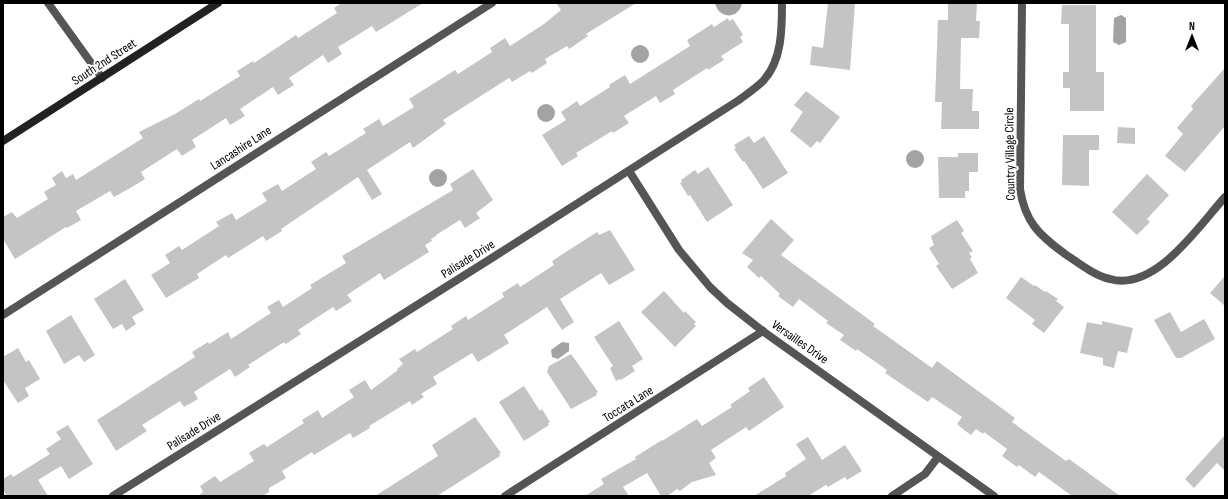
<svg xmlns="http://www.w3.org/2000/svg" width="1228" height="499" font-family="'Sofia Sans Condensed',sans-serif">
<rect width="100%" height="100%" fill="#fff"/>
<g fill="#a3a3a3">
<path d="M715,3H742C739,20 718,19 715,3Z"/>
<path d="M1121,15L1126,18V42L1119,45L1113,42L1114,18Z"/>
<circle cx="640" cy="54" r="9"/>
<circle cx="546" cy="113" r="9"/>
<circle cx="915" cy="159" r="9"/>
<circle cx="438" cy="178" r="9"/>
<path d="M562,342L569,343V351L558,359L552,357L551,350Z"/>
</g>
<g fill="#c4c4c4">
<path d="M342,3H423L376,32L372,26L338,47L342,54L328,63L323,55L289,78L294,85L278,95L273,87L240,109L245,116L230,125L226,118L192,140L196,147L182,156L177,149L141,172L145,179L132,187L114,197L110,191L76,211L81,220L67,228L66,227L15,259L3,239V217L12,212L17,218L48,199L44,192L56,185L52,178L62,171L66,178L73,174L76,180L143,138L139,132L175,114L199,99L200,101L240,76L237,71L253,61L254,63L296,35L298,38L337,13L334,8Z"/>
<path d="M556,3H636L586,34L588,36L569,49L567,46L545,59L547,63L532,73L530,71L512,82L509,78L443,120L446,124L413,148L410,142L367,170L382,194L372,200L358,177L281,229L282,231L266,241L263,236L228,258L226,255L197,274L199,278L166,298L151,275L170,263L165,255L179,246L182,250L219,226L216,222L232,213L236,220L267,201L262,193L278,184L282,191L316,169L311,162L326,152L329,156L366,133L363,129L379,119L383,126L414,107L409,99L455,70L458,74L492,52L490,48L505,38L510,46L544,24L561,10Z"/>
<path d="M828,3H855L850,70L810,65L812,46L823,48Z"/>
<path d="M948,3H977L976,21H980L979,38H961L960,89H973L972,111H979V129H941L942,102H935L938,20H948Z"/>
<path d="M1062,5H1096V72H1104V111H1070V88H1063V72H1069V24H1061Z"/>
<path d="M728,18L729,21L733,19L743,35L740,37L743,42L721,56L724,60L708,70L707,68L673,90L675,94L660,103L656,96L624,116L629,123L613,133L612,131L576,153L578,156L562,166L542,135L566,120L561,112L577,101L580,106L610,87L609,85L625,75L630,84L690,46L687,40L712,24L714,27Z"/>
<path d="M1225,68V126L1185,172L1165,156L1183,134L1177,128L1193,109L1191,106Z"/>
<path d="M806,91L840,117L820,143L817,141L811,148L790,131L803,112L794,105Z"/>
<path d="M1118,127L1135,128V144L1117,143Z"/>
<path d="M1063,135H1099V150H1089V186L1062,185Z"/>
<path d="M749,136L754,143L764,136L788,173L763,189L744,161L743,162L734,149L736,148L734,145Z"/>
<path d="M958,153H978V172H969V191H965V198H939L938,157H958Z"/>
<path d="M708,167L733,205L707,222L690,195L688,196L680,183L682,182L681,180L695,170L698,174Z"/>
<path d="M473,169L493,200L476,213L480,218L465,228L460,220L436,235V236L431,239L432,241L425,245L429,252L384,280L380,273L347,295L352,301L336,311L333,307L298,330L301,334L286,344L284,342L248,365L250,367L235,377L230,369L194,392L198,399L184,407L180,401L142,425L147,431L116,451L97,420L195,357L192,352L208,342L209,344L228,332L231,339L271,313L267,307L279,300L283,307L312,288L310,285L346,263L342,256L453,190L450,184Z"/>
<path d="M1147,174L1169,195L1147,219L1150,222L1137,235L1112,212Z"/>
<path d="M771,219L794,240L781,255L875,324L873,326L932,368L937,361L1015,418L1012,422L1066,461L1069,459L1120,496H1072L1039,472L1035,477L1019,465L1017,467L1002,456L1007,449L984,432L983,434L976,429L971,435L964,430L957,424L962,417L932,397L928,402L885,373L887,370L857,349L856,351L840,340L844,335L826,323L828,321L799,299L793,307L778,296L780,294L761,276L759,278L747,267L753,260L742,253Z"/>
<path d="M957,220L964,231L961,233L973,251L969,253L972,257L970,259L978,273L952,289L936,266L939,264L929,248L934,245L931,236Z"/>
<path d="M610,230L635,270L609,285L601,273L560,299L574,322L562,330L547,307L504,335L509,343L478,362L472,353L433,377L437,384L421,394L424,397L412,405L410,401L369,426L370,428L353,438L350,433L314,455L312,452L282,471L286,478L269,488V492L262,496H198L203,492L200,486L215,476L220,482L254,461L249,453L257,448L264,444L267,447L304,423L302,420L318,410L322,418L354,397L349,390L365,380L371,390L398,370L397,369L403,364L399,359L415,349L417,352L453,329L451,326L466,316L468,320L504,297L502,293L518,283L520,287L554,265L552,261L597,232L599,235Z"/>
<path d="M1225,276V306L1210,293Z"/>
<path d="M1021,277L1034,286L1035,285L1045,292L1046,291L1058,299L1056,301L1064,307L1044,333L1032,324L1035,320L1006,298Z"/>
<path d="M125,279L144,310L132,317L136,324L126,331L122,324L113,329L94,299Z"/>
<path d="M664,291L684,313L685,311L696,322L694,324L696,326L675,347L641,312Z"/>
<path d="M1170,312L1181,332L1204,319L1215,339L1181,358H1176L1154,320Z"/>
<path d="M71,315L95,355L84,362L79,355L64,364L46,331Z"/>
<path d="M619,321L643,359L632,366L635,371L621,380L620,379L616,381L610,368L613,366L594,337Z"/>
<path d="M1102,321L1133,328L1127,353L1118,351L1114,368L1103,365V358L1080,353L1087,322L1102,325Z"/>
<path d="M18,348L26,362L29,360L40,379L25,388L29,396L18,403L3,380V357Z"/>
<path d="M571,354L598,392L596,393L597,395L571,409L547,372L549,366Z"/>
<path d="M764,377L784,407L749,431L746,427L711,450L716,458L709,463L716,475L692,482L680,491L677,489L667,496H661L647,473L623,487L629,496H585L604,484L601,479L636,459L635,457L662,440V441L697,419L702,426L732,407L730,405L750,391L748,388Z"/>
<path d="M524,386L540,411L542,409L550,422L548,423L549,425L524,441L499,402Z"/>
<path d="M475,417L501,453L499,454L500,456L437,496H375L438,456L432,445Z"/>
<path d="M68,425L93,464L69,479L61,466L38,480L48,496H7L3,490V479L11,474L13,477L50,454L46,449L61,439L56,432Z"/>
<path d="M1225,435V471L1217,463L1194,488L1185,479Z"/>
<path d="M808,437L822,460L845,445L862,471L847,480L845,477L828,487L826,485L808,496H754L786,476L785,473L806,459L796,444Z"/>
</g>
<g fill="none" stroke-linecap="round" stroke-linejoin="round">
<g stroke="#555" stroke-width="8">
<path d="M48,3L102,78"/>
<path d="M1022,3L1020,189C1025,222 1039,235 1065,254C1079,263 1093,275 1110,279C1155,292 1198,227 1225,197"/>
<path d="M629,171L679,250L710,287L727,303L764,332L994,496"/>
<path d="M3,315L492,3"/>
<path d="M113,496L495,256L739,100C747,94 756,88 763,81C782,61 782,29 782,3"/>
<path d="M505,496L763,331"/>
<path d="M892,496L925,474L938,457"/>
</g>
<path stroke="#222" stroke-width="8" d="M3,141L218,3"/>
</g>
<g text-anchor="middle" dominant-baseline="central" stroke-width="4" stroke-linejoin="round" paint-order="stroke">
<g font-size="13" fill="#000" stroke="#fff">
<text transform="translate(104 62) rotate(-33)">South 2nd Street</text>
<text transform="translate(241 148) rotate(-33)">Lancashire Lane</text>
<text transform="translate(1010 154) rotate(-91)">Country Village Circle</text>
<text transform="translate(468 259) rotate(-32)">Palisade Drive</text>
<text transform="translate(800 342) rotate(35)">Versailles Drive</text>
<text transform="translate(628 404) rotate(-32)">Toccata Lane</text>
<text transform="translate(194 431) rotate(-32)">Palisade Drive</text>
</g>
</g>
<rect width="1228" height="499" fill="none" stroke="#000000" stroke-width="8"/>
<g transform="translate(1192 36)" stroke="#ffffff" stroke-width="3" paint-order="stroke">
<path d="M0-3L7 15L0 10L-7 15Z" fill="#000000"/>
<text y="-6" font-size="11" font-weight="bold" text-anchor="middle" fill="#000000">N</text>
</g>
</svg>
